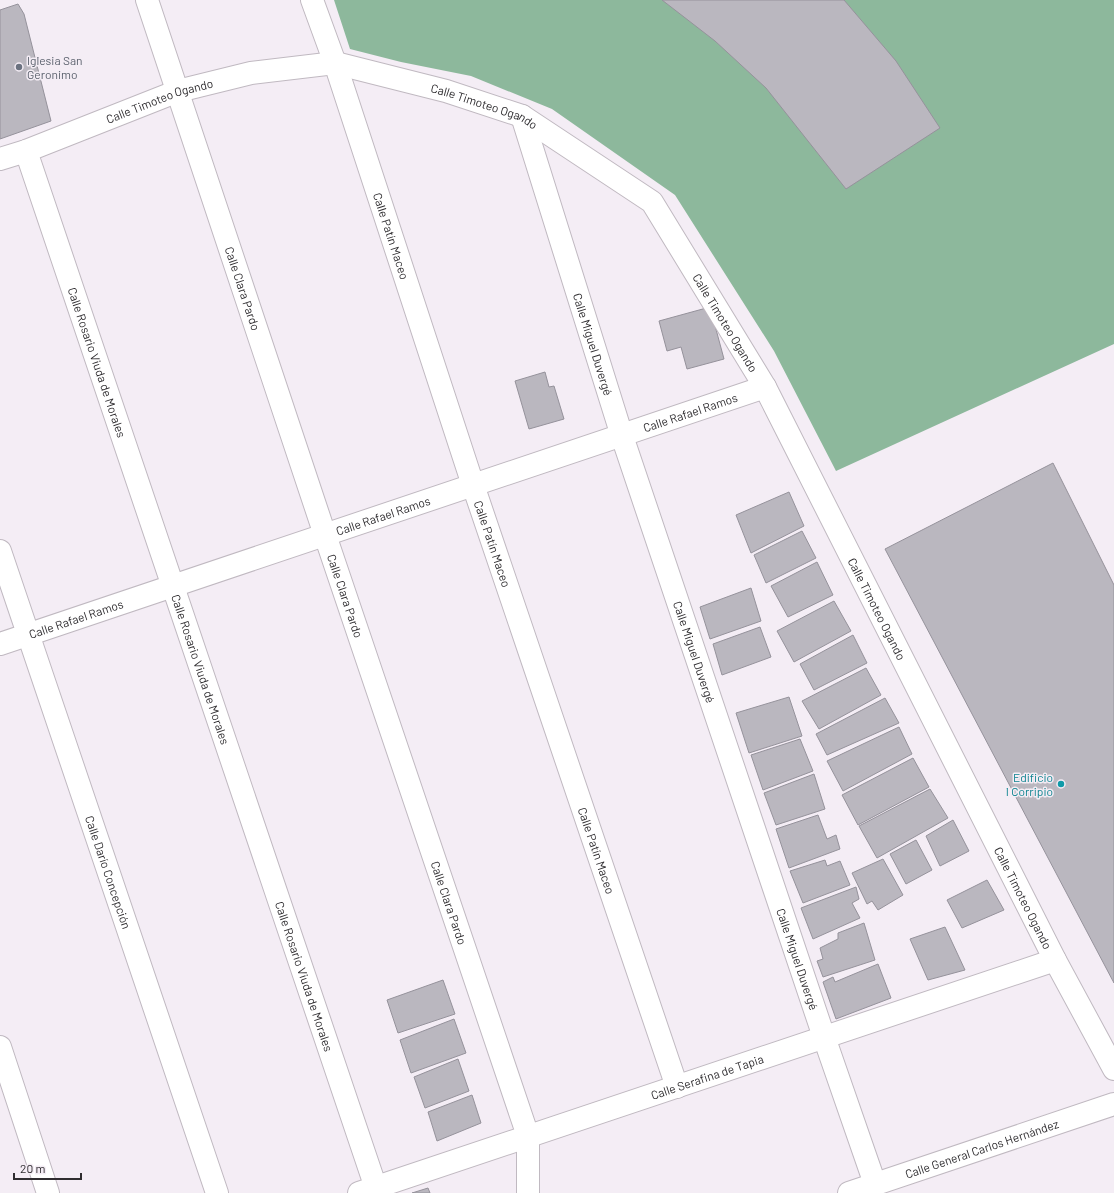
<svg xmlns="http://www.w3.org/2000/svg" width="1114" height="1193" font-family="Barlow,sans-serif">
<rect width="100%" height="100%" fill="#f4edf5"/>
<path fill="#8db89c" d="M334,0H1114V344L836,471L774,351L675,195L552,109L471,76L401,62L350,49Z"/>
<g fill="#bab7bf" stroke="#95929b">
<path d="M662,0H844L896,61L940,128L846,189L766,88L715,41Z"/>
<path d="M18,4L24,14L51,121L0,139V10Z"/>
<path d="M710,307L724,359L687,369L681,347L667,351L659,321Z"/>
<path d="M545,372L549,387L554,386L564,419L529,429L515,381Z"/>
<path d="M1053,463L1114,585V983L885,549Z"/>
<path d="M789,492L804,526L751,553L736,515Z"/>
<path d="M802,531L816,558L766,583L754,555Z"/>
<path d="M817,562L833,595L788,617L771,586Z"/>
<path d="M751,588L761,621L710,639L700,607Z"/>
<path d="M834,601L851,631L794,662L777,631Z"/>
<path d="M760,627L771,657L722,675L713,644Z"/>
<path d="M853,635L867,663L814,690L800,664Z"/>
<path d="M866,668L881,695L819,729L802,701Z"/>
<path d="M789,697L802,736L749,753L736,713Z"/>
<path d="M885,698L899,723L827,755L816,734Z"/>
<path d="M899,727L912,754L843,791L827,761Z"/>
<path d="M800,739L813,771L763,790L751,755Z"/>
<path d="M913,758L929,787L858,825L842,795Z"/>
<path d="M814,774L825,809L776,825L764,793Z"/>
<path d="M930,789L948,818L877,858L859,826Z"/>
<path d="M818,815L827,839L836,835L840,849L789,868L776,829Z"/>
<path d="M953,820L969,851L940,866L926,836Z"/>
<path d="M916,840L932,870L906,884L890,854Z"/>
<path d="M883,859L903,895L878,910L872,901L867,904L852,873Z"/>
<path d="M825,860L827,866L840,861L850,885L803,903L790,871Z"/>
<path d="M987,880L1004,910L962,928L947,900Z"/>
<path d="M856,887L859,899L852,903L860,918L813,939L801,908Z"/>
<path d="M864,923L875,960L823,977L817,961L823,959L820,948L838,939V933Z"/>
<path d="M945,927L965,970L928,980L910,939Z"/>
<path d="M878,964L891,998L836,1019L823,982L833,977L835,982Z"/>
<path d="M443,980L455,1014L398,1033L387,1000Z"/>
<path d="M454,1019L466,1053L411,1073L400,1040Z"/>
<path d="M458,1059L469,1091L425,1108L414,1077Z"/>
<path d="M472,1095L481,1123L437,1141L428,1112Z"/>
<path d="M428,1188L430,1193H412Z"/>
</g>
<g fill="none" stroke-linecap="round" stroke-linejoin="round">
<defs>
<g id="minor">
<path id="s1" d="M147,0L325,535L528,1136V1193"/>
<path id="s2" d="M312,0L335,63L473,485L677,1087"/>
<path id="s3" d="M522,116L622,436L824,1037L875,1184"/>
<path id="s4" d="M26,151L376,1188"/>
<path id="s5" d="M0,159L26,151L178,91L251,73L335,63L446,91L522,116L652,202L765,387L1055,960L1114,1069"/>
<path id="s6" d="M0,551L217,1193"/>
<path id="s7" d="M0,644L765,387"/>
<path d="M0,1047L48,1193"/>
<path id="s8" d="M359,1193L1055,960"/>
<path id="s9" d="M849,1193L1114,1104"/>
</g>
</defs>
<use href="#minor" stroke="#c0b9c1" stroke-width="24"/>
<use href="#minor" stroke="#fff" stroke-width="22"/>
</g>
<circle fill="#6b7280" stroke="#f4edf5" stroke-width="1.5" cx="19" cy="67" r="4"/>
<circle fill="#0f9aa8" stroke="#f4edf5" stroke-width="1.5" cx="1061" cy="784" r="4"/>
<g text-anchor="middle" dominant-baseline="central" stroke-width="3" stroke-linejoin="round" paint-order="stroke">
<g font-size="12" fill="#5b616d" stroke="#f4edf5" text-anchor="start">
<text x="27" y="60">Iglesia San<tspan x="27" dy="14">Geronimo</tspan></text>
</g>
<g font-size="12" fill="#2f2d30" stroke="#f4edf5">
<text stroke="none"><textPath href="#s5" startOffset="170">Calle Timoteo Ogando</textPath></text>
<text stroke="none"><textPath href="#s5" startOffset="506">Calle Timoteo Ogando</textPath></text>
<text stroke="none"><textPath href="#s2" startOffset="249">Calle Patín Maceo</textPath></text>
<text stroke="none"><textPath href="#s1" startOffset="304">Calle Clara Pardo</textPath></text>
<text stroke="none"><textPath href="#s5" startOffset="842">Calle Timoteo Ogando</textPath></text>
<text stroke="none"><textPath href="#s3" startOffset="239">Calle Miguel Duvergé</textPath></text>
<text stroke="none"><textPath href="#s4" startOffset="223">Calle Rosario Viuda de Morales</textPath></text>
<text stroke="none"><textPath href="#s7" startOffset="728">Calle Rafael Ramos</textPath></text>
<text stroke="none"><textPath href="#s7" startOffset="404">Calle Rafael Ramos</textPath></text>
<text stroke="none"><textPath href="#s2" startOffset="573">Calle Patín Maceo</textPath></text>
<text stroke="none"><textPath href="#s1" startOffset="628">Calle Clara Pardo</textPath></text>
<text stroke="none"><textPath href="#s5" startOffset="1166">Calle Timoteo Ogando</textPath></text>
<text stroke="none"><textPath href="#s7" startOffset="80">Calle Rafael Ramos</textPath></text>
<text stroke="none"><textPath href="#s3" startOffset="563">Calle Miguel Duvergé</textPath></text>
<text stroke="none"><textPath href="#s4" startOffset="547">Calle Rosario Viuda de Morales</textPath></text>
<text stroke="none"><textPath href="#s2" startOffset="897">Calle Patín Maceo</textPath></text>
<text stroke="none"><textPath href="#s6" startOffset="339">Calle Darío Concepción</textPath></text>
<text stroke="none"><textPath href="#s5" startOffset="1490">Calle Timoteo Ogando</textPath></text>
<text stroke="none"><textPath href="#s1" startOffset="952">Calle Clara Pardo</textPath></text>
<text stroke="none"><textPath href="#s3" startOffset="887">Calle Miguel Duvergé</textPath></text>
<text stroke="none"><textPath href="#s4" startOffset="871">Calle Rosario Viuda de Morales</textPath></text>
<text stroke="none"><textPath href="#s8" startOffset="367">Calle Serafina de Tapia</textPath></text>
<text stroke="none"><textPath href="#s9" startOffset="140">Calle General Carlos Hernández</textPath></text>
</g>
<g font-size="12" fill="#0d838f" stroke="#f4edf5" text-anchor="end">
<text x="1053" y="777">Edificio<tspan x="1053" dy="14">I Corripio</tspan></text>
</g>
</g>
<path d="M14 1173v6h67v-6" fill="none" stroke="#2f2d30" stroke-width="2"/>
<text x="20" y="1173" font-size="12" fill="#2f2d30" stroke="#f4edf5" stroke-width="3" paint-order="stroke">20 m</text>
</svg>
